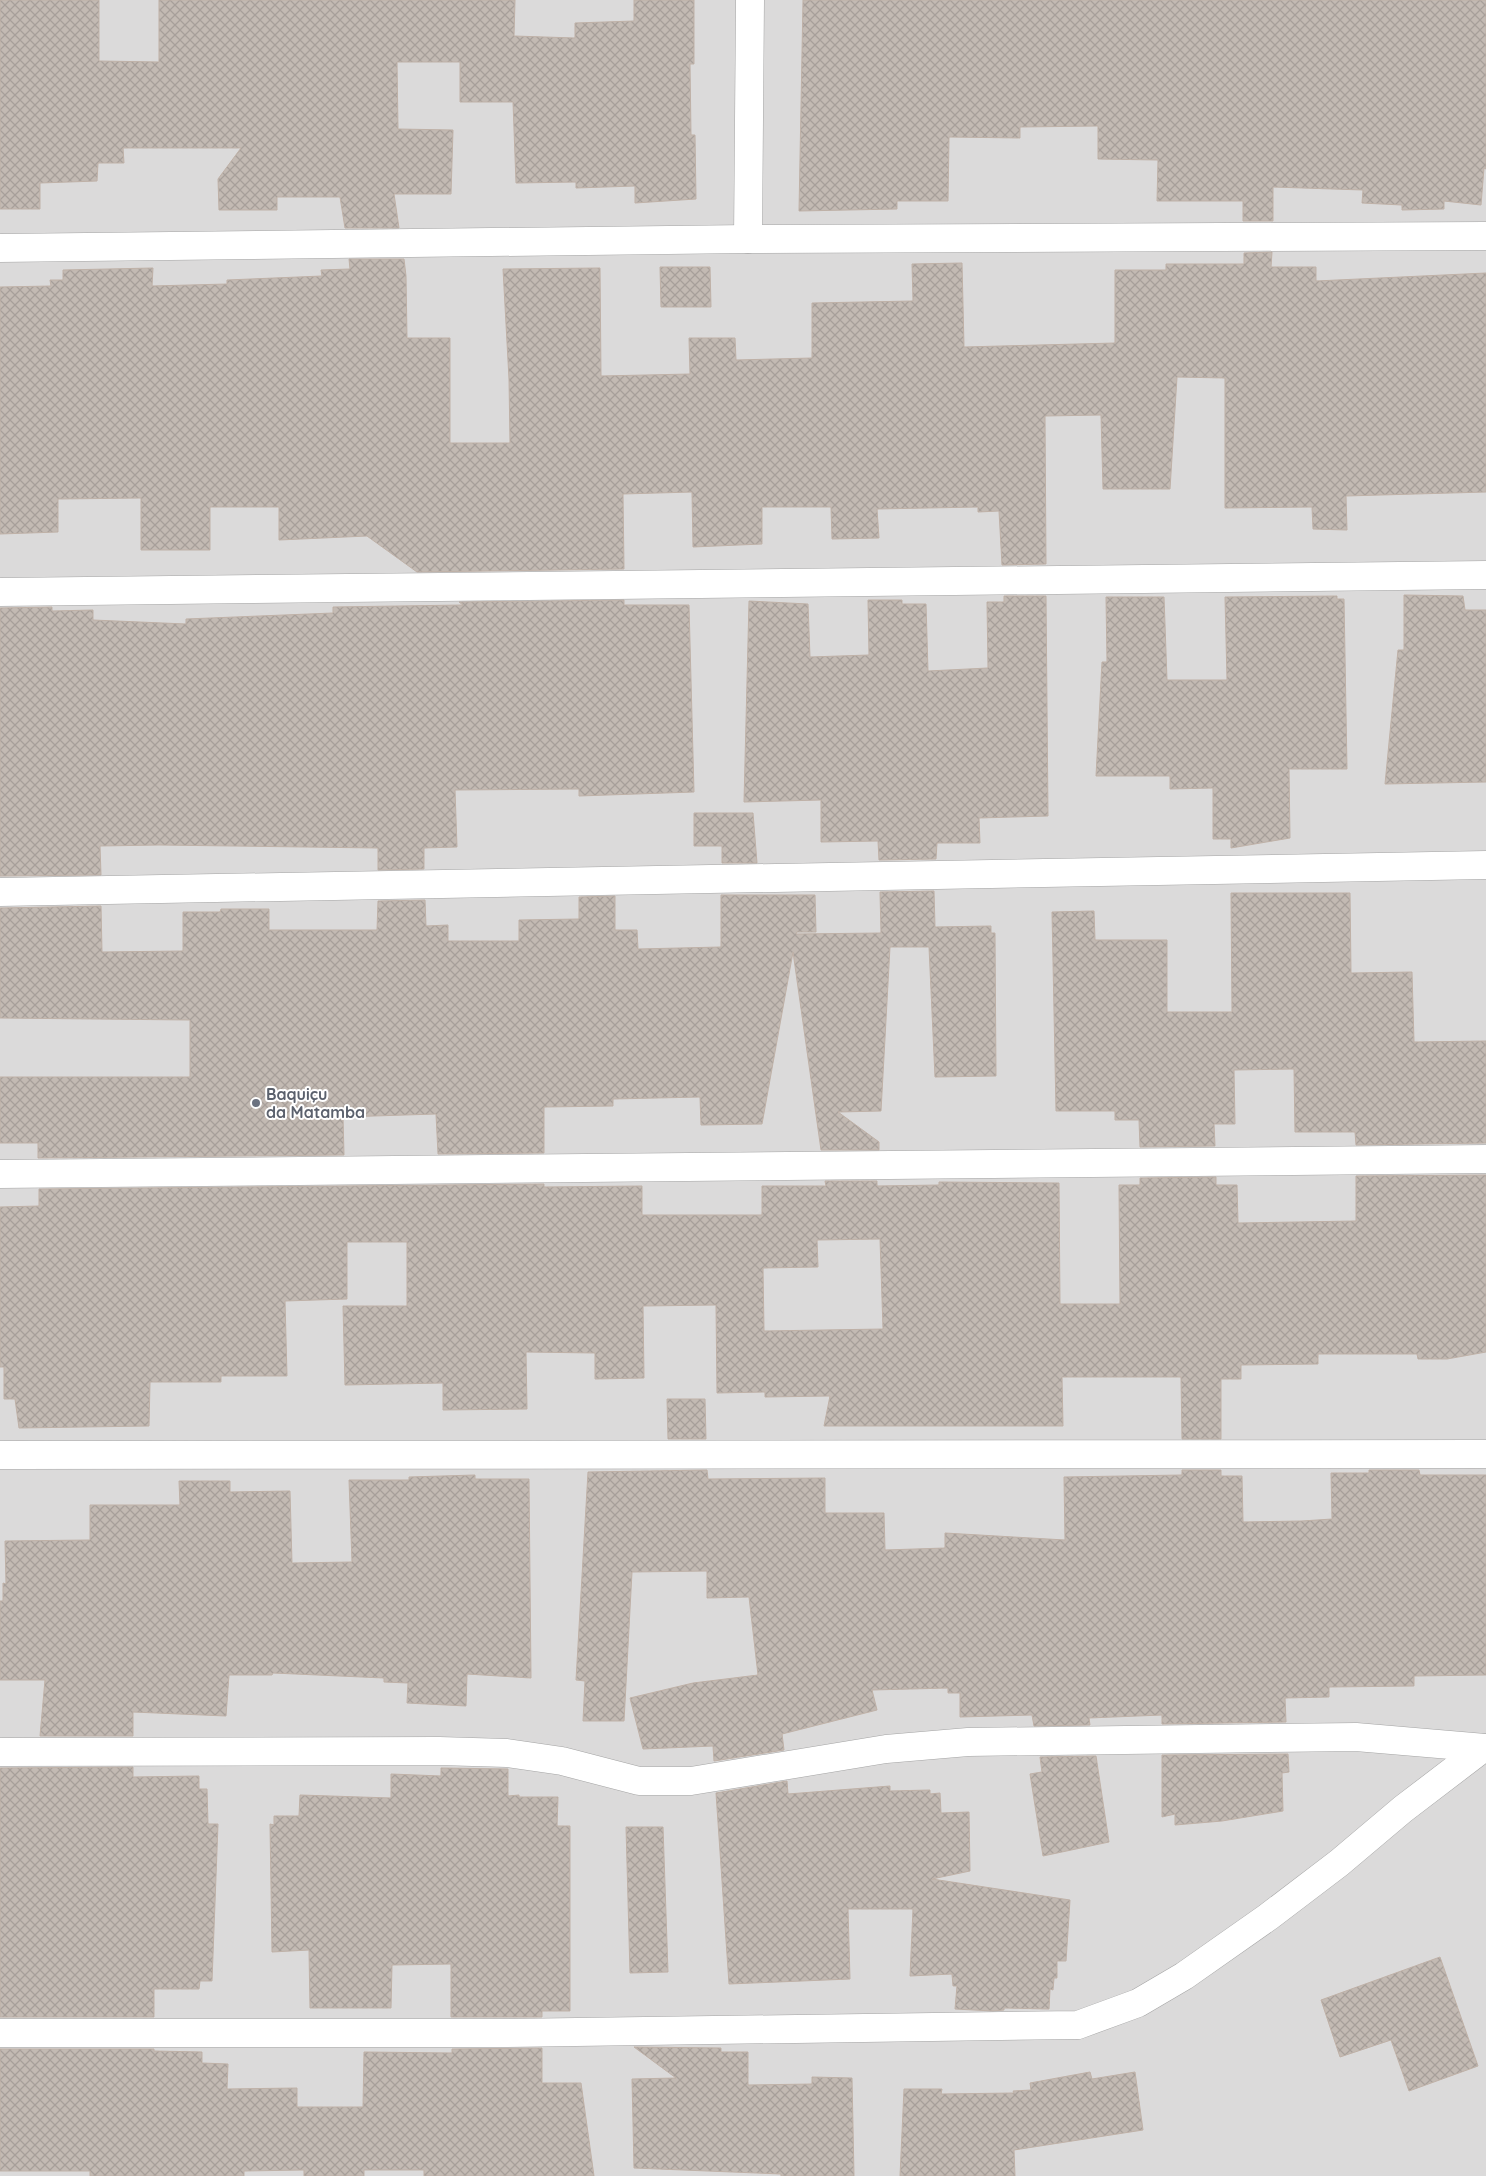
<svg xmlns="http://www.w3.org/2000/svg" width="1486" height="2176" font-family="Quicksand,sans-serif">
<defs>
<pattern id="building-cross-hatch" width="8" height="8" patternUnits="userSpaceOnUse" patternTransform="scale(1.25)"><rect width="8" height="8" fill="#c3bab3"/><path d="M0 0l8 8M0 8l8-8" fill="none" stroke="#a79f9a"/></pattern>
</defs>
<rect width="100%" height="100%" fill="#eeebe4"/>
<rect fill="#dbdada" x="0" y="0" width="1486" height="2176"/>
<g fill="url(#building-cross-hatch)" stroke="#bfb1a7" fill-rule="evenodd">
<path d="M0,0H99V61L159,62V0H515L514,36L575,38V23L634,21V0H694V64H690L691,135H695L696,199L635,203V186L576,188V182L516,183L513,102H460V62H397L398,129L453,130L451,194H394L399,228H345L340,197H277V210H219L218,179L241,148H123L124,163H98L97,181L40,183V209H0Z"/>
<path d="M803,0H1486V169L1484,168L1481,205L1444,201V209L1402,210V205L1362,203L1363,190L1273,187V221H1243V201H1157L1158,160L1098,159V126L1020,127V138L949,137L948,201H897V209L799,211Z"/>
<path d="M1272,252L1271,267H1316V281L1486,273V492L1346,496L1347,530L1313,529L1312,507L1225,508V378L1177,377L1170,489H1103L1101,415L1045,416L1046,564L1002,565L999,511L978,512V507L877,509L879,538L832,539L831,507H762V544L693,547L692,492L623,494L624,569L417,572L367,536L279,540V507H210V550H141V498L58,499V532L0,534V287L51,286L50,280H63V270L153,268L152,286L227,284V280L322,276L321,270L350,269L349,259H404L406,276L407,338H450V443H510L509,379L503,269L600,268L601,376L690,374L689,338H735L736,360L812,358V303L913,301L912,264L962,263L964,347L1115,343V270H1166V264H1244V253Z"/>
<path d="M660,267H710L711,307H661Z"/>
<path d="M1404,595L1463,596L1465,610H1486V782L1385,784L1398,650H1404Z"/>
<path d="M1004,596H1046L1048,816L979,818L980,843H937L936,859L879,860L878,841L821,842V800L744,802L749,601L808,604L810,657L869,655L868,600H902V604H926L928,671L988,668L987,602H1004Z"/>
<path d="M1337,596V599H1344L1347,769H1289L1290,838L1231,848V839H1213V788L1170,789V776H1096L1102,662H1107L1106,597H1164L1167,680H1227L1225,597Z"/>
<path d="M624,600V605H689L694,792L579,796V789L455,790L457,847L424,848V869L378,870V848L159,845L100,846L101,875L0,876V608L52,607V611L93,610V620L186,624V619L333,613V607L463,605L459,602Z"/>
<path d="M694,813H753L757,863H722V846H694Z"/>
<path d="M934,891L935,927L991,926V933H995L996,1076L935,1077L929,947H890L881,1111L838,1112L879,1142V1150H821L793,952L762,1124L701,1125L700,1097L613,1099V1106L544,1107V1153L438,1154L436,1114L343,1117L344,1155L38,1158V1143H0V1077H190V1020L0,1018V908L101,906L102,952L183,951V912H220L221,909H269V930H377L378,901L425,900L426,926L448,925V941H519V920L579,919V897L615,896V930H637L638,949L721,947V895H815L816,932H797L796,934L881,933L880,892Z"/>
<path d="M1231,893H1350L1351,973L1412,972L1414,1042L1486,1041V1143L1356,1145L1355,1132H1295L1294,1069L1234,1070L1235,1124H1214L1215,1146L1140,1147L1139,1120H1115V1111H1056L1052,912L1094,911L1095,940H1167V1012H1232Z"/>
<path d="M1486,1175V1352L1447,1359H1418L1417,1354H1318V1364L1241,1365V1379H1221V1439H1182L1181,1377H1062L1063,1426H824L830,1396L765,1397V1392L717,1393L716,1305L643,1306L644,1378L595,1379V1353L526,1352L527,1409L443,1410V1383L345,1385L343,1306H407V1242H347V1299L285,1301L287,1376H221V1382H150L149,1426L19,1428L15,1399H4V1367H0V1207L39,1206V1189L544,1184V1187L642,1186V1215H762V1186H826L825,1181H877V1186L939,1185V1182L1059,1183L1060,1304H1120L1119,1185H1140V1178L1216,1177V1185H1237L1238,1223L1356,1221V1176ZM880,1239L883,1329L764,1331L763,1268L818,1267L817,1240Z"/>
<path d="M667,1399H705L706,1439H668Z"/>
<path d="M707,1470L708,1479L825,1478V1513H884L885,1550L945,1548V1533L1065,1540L1064,1477L1182,1475V1470H1221V1476H1242L1243,1522L1302,1521L1332,1519L1331,1473H1369V1470H1419L1420,1475H1486V1675L1414,1676V1686L1329,1687V1697L1285,1698L1286,1722L1162,1724V1715L1089,1718L1090,1725L1034,1726L1032,1715L960,1717V1693H948V1688L872,1690L877,1710L782,1734L784,1750L714,1761L713,1746L643,1749L630,1698L693,1683L758,1675L749,1597L707,1598V1571L632,1572L624,1721H583L585,1681L576,1680L588,1472Z"/>
<path d="M475,1475V1479H529L531,1678L467,1674L466,1706L407,1703L408,1683L384,1682V1678L273,1673L272,1675H229L226,1716L133,1712V1736H40L45,1680H0V1601H3V1583L6,1584L5,1541L90,1540V1505H180L179,1481H230V1492L290,1491L292,1563L352,1562L349,1480H409V1477Z"/>
<path d="M1288,1754L1289,1772L1282,1773L1283,1811L1222,1821L1175,1825V1814L1162,1817V1755Z"/>
<path d="M1096,1756L1109,1842L1043,1856L1030,1774L1042,1772L1040,1757Z"/>
<path d="M133,1767V1777L199,1776V1789H207L208,1824H218L212,1981H200L199,1989H154V2017H0V1768Z"/>
<path d="M441,1768L508,1769V1796L519,1795V1797H558L557,1826H570V2011H542V2017H451V1964L392,1965L391,2008H310L309,1950L272,1952L270,1824L274,1825V1816H299L300,1795L391,1798V1774L441,1776Z"/>
<path d="M787,1781L788,1794L890,1786V1791L930,1790V1794L940,1793L941,1813L969,1812L970,1871L932,1879L1070,1900L1066,1961H1057V1978H1054L1053,1990L1050,1989L1049,2009L1004,2008V2010L993,2011L955,2009L957,1986H953L952,1974L910,1976L913,1909H848L850,1979L729,1984L716,1793Z"/>
<path d="M626,1827H663L668,1972L630,1973Z"/>
<path d="M1440,1957L1478,2066L1409,2091L1391,2040L1340,2057L1321,2000Z"/>
<path d="M634,2047L721,2048V2052H748V2085L812,2084V2077L852,2078L854,2176H781V2174L634,2168L632,2079L676,2078Z"/>
<path d="M542,2048V2083H581L594,2176H424V2170H364V2176H304V2170L244,2171V2176H90V2171H0V2049H154V2051L202,2052V2063L228,2064L227,2089L297,2088V2107H363L364,2052L452,2053V2049Z"/>
<path d="M1090,2072L1092,2079L1135,2072L1143,2130L1014,2150L1015,2176H900L904,2089H942L941,2094L1014,2093L1013,2091L1031,2090L1030,2083Z"/>
</g>
<g fill="none" stroke-linecap="round" stroke-linejoin="round">
<defs>
<g id="street">
<path d="M750,0L748,239L1486,236"/>
<path d="M0,248L748,239"/>
<path d="M0,592L1486,575"/>
<path d="M0,892L1486,865"/>
<path d="M0,1174L1486,1159"/>
<path d="M0,1455L1486,1454"/>
<path d="M0,1752L439,1751L507,1753L562,1761L639,1781H691L886,1749L968,1742L1356,1737L1486,1748"/>
<path d="M0,2033H501L1078,2025L1138,2003L1184,1976L1268,1917L1339,1863L1403,1809L1483,1748"/>
</g>
</defs>
<use href="#street" stroke="#a4a4a4" stroke-width="29"/>
<use href="#street" stroke="#fff" stroke-width="28"/>
</g>
<circle fill="#6b7280" stroke="#fff" stroke-width="2" cx="256" cy="1103" r="5"/>
<g text-anchor="middle" dominant-baseline="central" stroke-width="4" stroke-linejoin="round" paint-order="stroke">
<g font-size="16" font-weight="bold" fill="#5b616d" stroke="#fff" text-anchor="start">
<text x="266" y="1094">Baquiçu<tspan x="266" dy="18">da Matamba</tspan></text>
</g>
</g>
</svg>
